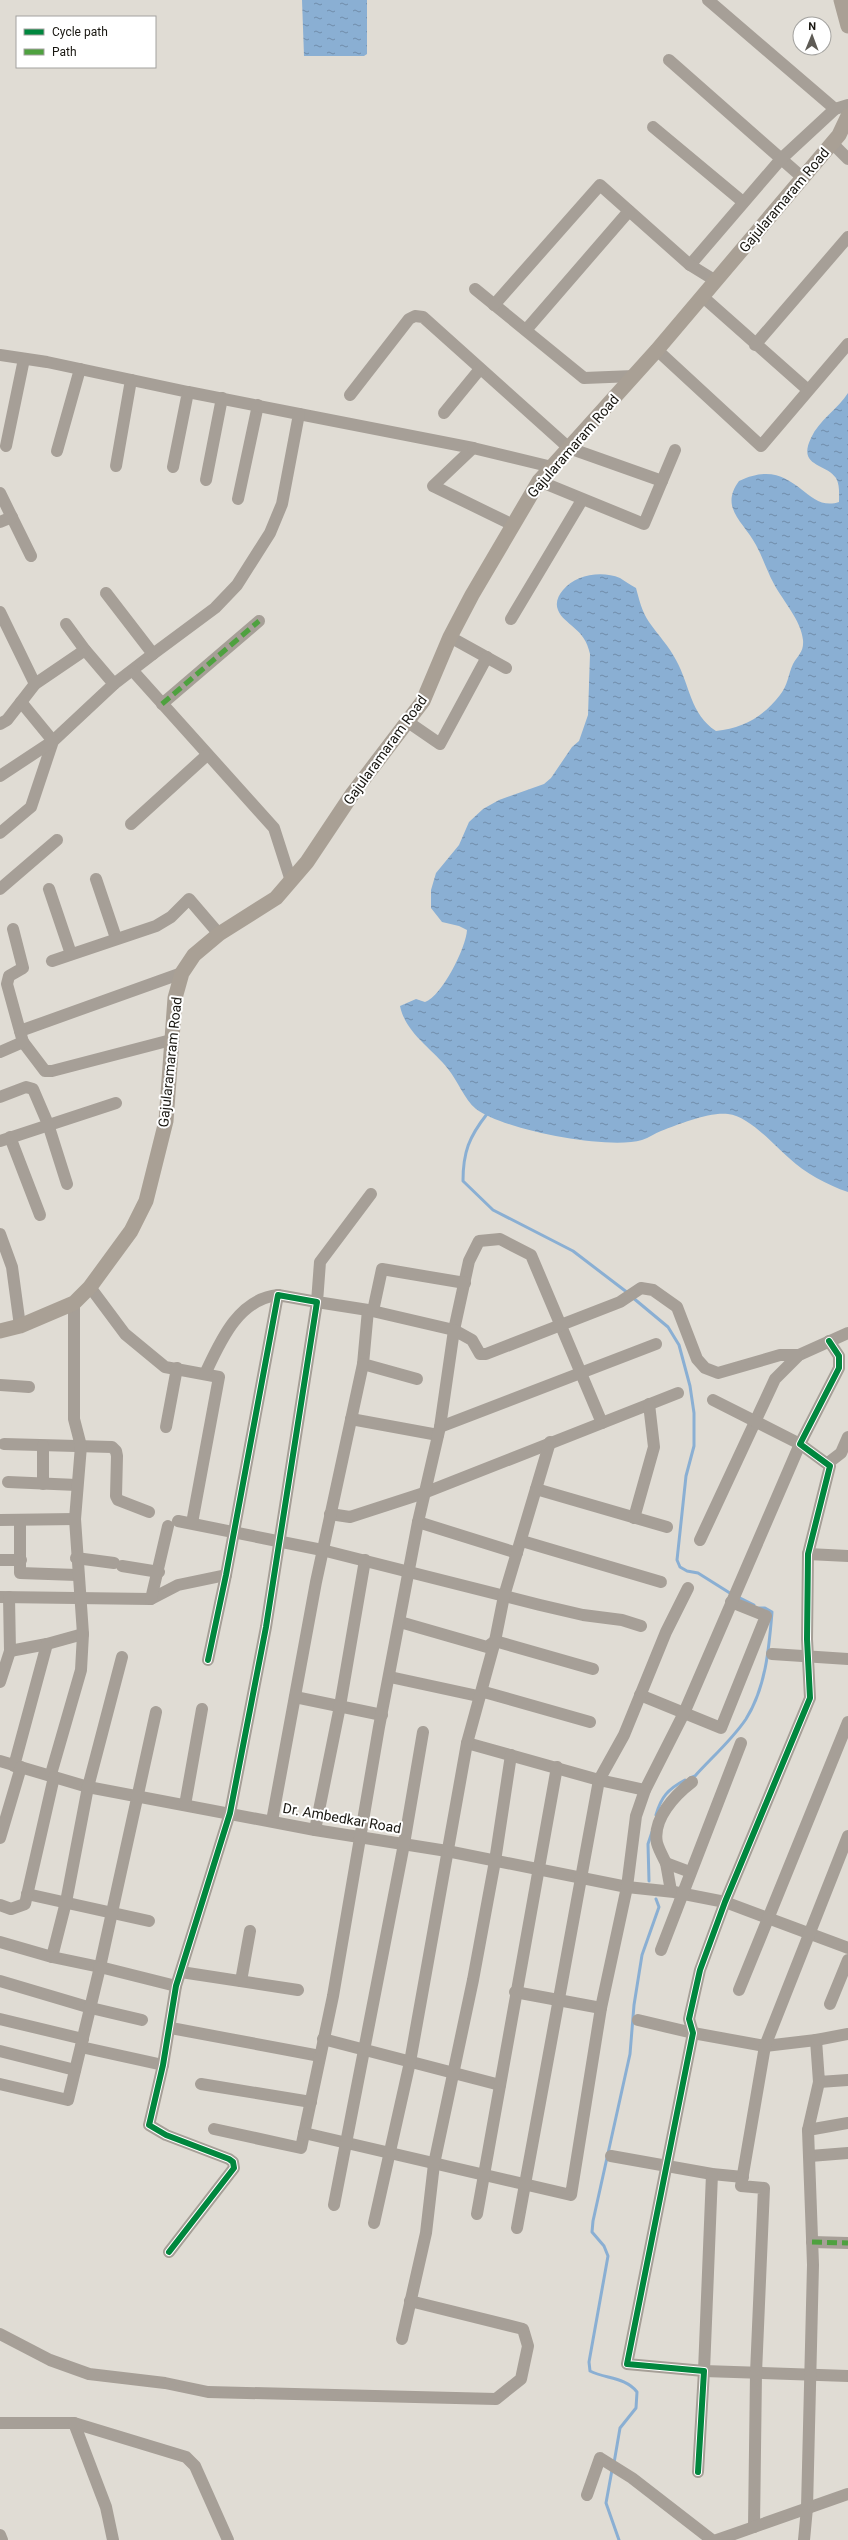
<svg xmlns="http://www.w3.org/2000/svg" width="848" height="2540" font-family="Roboto,sans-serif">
<defs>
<pattern id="water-ripples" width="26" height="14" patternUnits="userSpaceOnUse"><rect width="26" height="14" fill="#8aafd3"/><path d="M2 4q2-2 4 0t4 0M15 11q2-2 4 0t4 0" fill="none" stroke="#708daa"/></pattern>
</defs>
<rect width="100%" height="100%" fill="#e0dcd4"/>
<g fill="url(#water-ripples)">
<path d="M302,0H367V54L364,56H304Z"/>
<path d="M848,393V1192C827,1185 805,1173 789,1158C774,1145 749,1116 728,1114C708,1112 680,1124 661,1131C655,1133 649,1138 642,1140C608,1150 504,1130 476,1109C464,1099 458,1081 448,1069C432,1048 406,1034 400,1006L416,999L425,1002C442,996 466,948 467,930L459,926L442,922L431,908V890L436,873L459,845L469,822L483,809L499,800L544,784L551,778L572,747L579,741L588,715L590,654C585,628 564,625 558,610C555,603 558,596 563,590C575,575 601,570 620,578C625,581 630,585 636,588C639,599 642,612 649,622C658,635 669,646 676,660C690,685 690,714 716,731C743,728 763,717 780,695C788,685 788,675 793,664C798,655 804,652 803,640C801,620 783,601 774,584C767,571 763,558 756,545C744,522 719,508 739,481C795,454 804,514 839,502C839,495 840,485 836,478C826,463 797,467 811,438C819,420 838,409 848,393Z"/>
</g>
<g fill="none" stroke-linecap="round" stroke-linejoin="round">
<g stroke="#8aafd3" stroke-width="3">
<path d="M487,1114C469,1137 463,1152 463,1181L493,1210L573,1251L628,1293"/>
<path d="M632,1297L668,1327L679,1345L690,1386L694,1413V1446L686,1476L677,1560L680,1567L687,1571L698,1573L733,1595"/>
<path d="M738,1597L754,1605"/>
<path d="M690,1778L695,1776C711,1758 732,1740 746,1719C766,1687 769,1648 772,1612L765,1608H759"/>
<path d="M656,1815C661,1797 668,1789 685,1780"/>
<path d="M649,1881L648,1844L652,1832"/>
<path d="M614,2463L620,2428L636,2408L637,2392C625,2377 606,2379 590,2371L589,2362L608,2256L604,2246L592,2232L593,2221L630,2054L634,2005L642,1955L659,1907L656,1899"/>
<path d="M612,2470L606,2503L619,2540"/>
</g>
<g stroke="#a69f97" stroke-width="12">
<path d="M708,0L835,109"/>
<path d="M669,60L803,178"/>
<path d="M653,127L743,202"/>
<path d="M832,143L848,159"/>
<path d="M690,265L781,159L835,109L848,105"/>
<path d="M475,289L584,378L634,376"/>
<path d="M703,297L808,390"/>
<path d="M494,305L600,185L690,265L716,281"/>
<path d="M526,330L629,211"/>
<path d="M755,345L848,237"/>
<path d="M657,350L761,446L848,344"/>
<path d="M0,355L47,362L188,392L173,467"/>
<path d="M350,395L409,319L415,316L423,317L569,448L662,481"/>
<path d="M444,413L480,369"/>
<path d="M299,414L473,448L433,486L513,525"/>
<path d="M6,446L24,359"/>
<path d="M473,448L552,467"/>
<path d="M57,451L80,369"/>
<path d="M116,466L131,380"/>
<path d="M206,480L222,398"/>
<path d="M539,481L644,524L675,450"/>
<path d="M0,493L31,556"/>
<path d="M238,499L258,405"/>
<path d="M0,522L12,517"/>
<path d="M106,593L153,654L114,684"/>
<path d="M0,612L35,684"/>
<path d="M511,619L582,500"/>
<path d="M66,624L85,650"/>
<path d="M450,637L506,668"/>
<path d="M153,654L215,608L237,585L270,533L282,504L299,414L188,392"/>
<path d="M133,671L274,828L291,881"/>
<path d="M162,704L259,621"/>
<path d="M408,722L440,744L487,657"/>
<path d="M0,724L7,720L35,684L85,650L114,684L53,741L31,807L0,833"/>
<path d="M0,776L53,741L21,702"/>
<path d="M131,824L207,755"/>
<path d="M96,879L116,938"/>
<path d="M0,889L57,840"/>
<path d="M49,889L71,954"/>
<path d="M52,961L156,926L171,917L189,899L219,934"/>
<path d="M20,1031L182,973"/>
<path d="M23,1042L45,1071H52L171,1040"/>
<path d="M0,1052L23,1042L7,984L9,976L23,968L13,929"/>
<path d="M0,1097L26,1087L33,1089L48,1124L67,1184"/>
<path d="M10,1137L40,1215"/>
<path d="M0,1141L116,1103"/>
<path d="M371,1194L320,1262L317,1302L368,1310L454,1330L469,1261L479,1241L500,1239L531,1255L602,1423"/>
<path d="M0,1234L12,1267L20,1326"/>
<path d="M90,1287L125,1334L165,1367L219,1377L192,1523"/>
<path d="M368,1310L363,1364L417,1379"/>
<path d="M373,1311L382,1269L465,1283"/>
<path d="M205,1374C220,1342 238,1299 278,1295"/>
<path d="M0,1385L29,1387"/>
<path d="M351,1419L438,1435"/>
<path d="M166,1427L177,1368"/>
<path d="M440,1427L656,1344"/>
<path d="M4,1444L112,1447L116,1451L117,1456L116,1496L118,1500L149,1512"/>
<path d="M43,1446V1484"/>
<path d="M828,1463L841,1453L848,1437"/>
<path d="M8,1482L77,1485"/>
<path d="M536,1489L667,1527"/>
<path d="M330,1514L350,1517L424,1493L678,1393"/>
<path d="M634,1518L654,1447L649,1404"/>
<path d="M0,1520L75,1519"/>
<path d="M20,1520V1573L77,1575"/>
<path d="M178,1521L322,1550L540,1605L583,1615L622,1620L641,1626"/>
<path d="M418,1522L517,1553"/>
<path d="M700,1540L775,1379L799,1355L848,1333"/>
<path d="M522,1541L661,1582"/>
<path d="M808,1554L848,1556"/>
<path d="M76,1558L114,1563"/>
<path d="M0,1560H21"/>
<path d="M122,1566L159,1572"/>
<path d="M0,1597L151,1599L178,1585L226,1575"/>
<path d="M151,1599L168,1526"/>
<path d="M400,1622L487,1647L495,1641L593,1669"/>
<path d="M10,1651L47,1644L83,1634"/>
<path d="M772,1654L848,1659"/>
<path d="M390,1677L478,1696L484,1692L590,1722"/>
<path d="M0,1682L10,1651L9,1597"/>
<path d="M640,1695L721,1728L766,1616L731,1602"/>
<path d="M295,1697L382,1715"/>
<path d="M467,1743L599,1780L645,1790"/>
<path d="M0,1761L88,1787L315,1830L447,1851L627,1887L674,1892L725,1902L848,1948"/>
<path d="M14,1766L47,1644"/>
<path d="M51,1774L81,1670L83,1634L75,1519L81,1446L74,1419V1303"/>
<path d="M185,1805L202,1709"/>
<path d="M272,1821L316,1582L363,1364"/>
<path d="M315,1830L340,1706L365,1560"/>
<path d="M0,1838L21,1767"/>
<path d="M666,1863C663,1857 659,1850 657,1843C652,1819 675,1795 692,1782"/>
<path d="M671,1891L666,1863L690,1872"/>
<path d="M27,1894L149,1921"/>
<path d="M0,1905L11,1909L25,1904L54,1777"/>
<path d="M0,1942L52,1957L66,1902L88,1787L122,1657"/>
<path d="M661,1950L741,1743"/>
<path d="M52,1957L100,1967L156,1712"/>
<path d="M181,1972L298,1990"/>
<path d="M0,1981L91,2008L142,2020"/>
<path d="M241,1981L250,1931"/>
<path d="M739,1990L848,1722"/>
<path d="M515,1992L601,2008"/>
<path d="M830,2004L848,1960"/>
<path d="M0,2019L83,2039"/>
<path d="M638,2020L693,2033L765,2046L816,2040L819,2082L848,2080"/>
<path d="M171,2028L320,2056"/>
<path d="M323,2039L500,2085"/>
<path d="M816,2040L848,2034"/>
<path d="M81,2047L163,2065"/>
<path d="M0,2051L75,2070"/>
<path d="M0,2084L68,2100L100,1967L176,1986"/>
<path d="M201,2084L311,2102"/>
<path d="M214,2129L301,2148L333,1996L379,1727L418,1522L440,1427L454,1330L472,1340L480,1354H486L620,1302L641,1288L653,1290L677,1307L697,1359L705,1368L718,1373L780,1355H799"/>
<path d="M808,2130L848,2123"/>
<path d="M304,2133L571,2195L601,2008L627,1887L636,1816L645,1790L684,1713L800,1444L713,1400"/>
<path d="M611,2156L712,2174L743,2177"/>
<path d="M810,2156L848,2153"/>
<path d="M712,2174L704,2371L848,2376"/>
<path d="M334,2205L404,1844L423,1732"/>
<path d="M477,2214L557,1767"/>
<path d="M374,2223L410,2062L467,1743L495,1641L504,1596L550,1442"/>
<path d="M517,2228L599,1780L624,1735L666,1632L688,1588"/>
<path d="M812,2242L848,2243"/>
<path d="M169,2252L234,2168L233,2162L229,2159L166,2135L149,2125L150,2121L163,2065L176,1986L230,1813L266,1627L317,1302L278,1295L226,1575L208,1660"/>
<path d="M0,2334L50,2360L89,2374L165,2383L208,2392L496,2399L521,2379L528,2346L523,2329L410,2301"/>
<path d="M402,2339L426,2233L434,2164L473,1980L495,1861L511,1755"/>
<path d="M0,2423H74L186,2457L195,2466L228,2540"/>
<path d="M74,2423L106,2507L113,2540"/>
<path d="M698,2472L704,2371L627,2364L693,2033L689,2019L700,1970L725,1902L810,1698L807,1639L808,1554L830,1466L800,1444L839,1368V1356L829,1341"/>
<path d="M587,2495L600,2458L632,2478L712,2540"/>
<path d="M754,2527L756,2373L764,2188L741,2186L765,2046L848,1836"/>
<path d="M0,2535L2,2540"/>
<path d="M717,2540L848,2494"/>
<path d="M804,2540L807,2508L813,2265L808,2130L819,2082"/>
</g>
<g stroke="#a9a095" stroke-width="15">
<path d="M841,0L848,26"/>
<path d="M0,1331L20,1326L74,1303L90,1287L131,1231L146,1201L166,1121L175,998L182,973L194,955L219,934L276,898L307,862L353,793L423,701L450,637L472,595L539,481L657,350L839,135L848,116"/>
</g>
<g stroke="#4ea13f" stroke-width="5" stroke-dasharray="10 5" stroke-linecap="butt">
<path d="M162,704L259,621"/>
<path d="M812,2242L848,2243"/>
</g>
<defs>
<g id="cycleway">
<path d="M169,2252L234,2168L233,2162L229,2159L166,2135L149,2125L150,2121L163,2065L176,1986L230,1813L266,1627L317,1302L278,1295L226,1575L208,1660"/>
<path d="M698,2472L704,2371L627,2364L693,2033L689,2019L700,1970L725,1902L810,1698L807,1639L808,1554L830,1466L800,1444L839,1368V1356L829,1341"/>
</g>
</defs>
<use href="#cycleway" stroke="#fff" stroke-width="8"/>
<use href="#cycleway" stroke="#00873e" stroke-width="6"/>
</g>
<g text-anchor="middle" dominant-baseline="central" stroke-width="4" stroke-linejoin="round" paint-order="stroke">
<g font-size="14" fill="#181610" stroke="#fff">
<text transform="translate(784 200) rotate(-50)">Gajularamaram Road</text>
<text transform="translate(573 446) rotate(-49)">Gajularamaram Road</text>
<text transform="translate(385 750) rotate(-54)">Gajularamaram Road</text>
<text transform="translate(170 1062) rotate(-84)">Gajularamaram Road</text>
<text transform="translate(342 1818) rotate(10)">Dr. Ambedkar Road</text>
</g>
</g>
<rect x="16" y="16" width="140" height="52" fill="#ffffff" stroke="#a3a29f"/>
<rect x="24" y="29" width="20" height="6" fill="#00873e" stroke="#a3a29f"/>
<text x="52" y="36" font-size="12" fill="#181610">Cycle path</text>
<rect x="24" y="49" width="20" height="6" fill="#4ea13f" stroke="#a3a29f"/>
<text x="52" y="56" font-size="12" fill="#181610">Path</text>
<g transform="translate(812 36) rotate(1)"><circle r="19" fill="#ffffff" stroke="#a3a29f"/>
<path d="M0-3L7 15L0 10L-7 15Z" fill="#5e5b55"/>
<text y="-6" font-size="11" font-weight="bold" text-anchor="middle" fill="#181610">N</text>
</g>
</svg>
